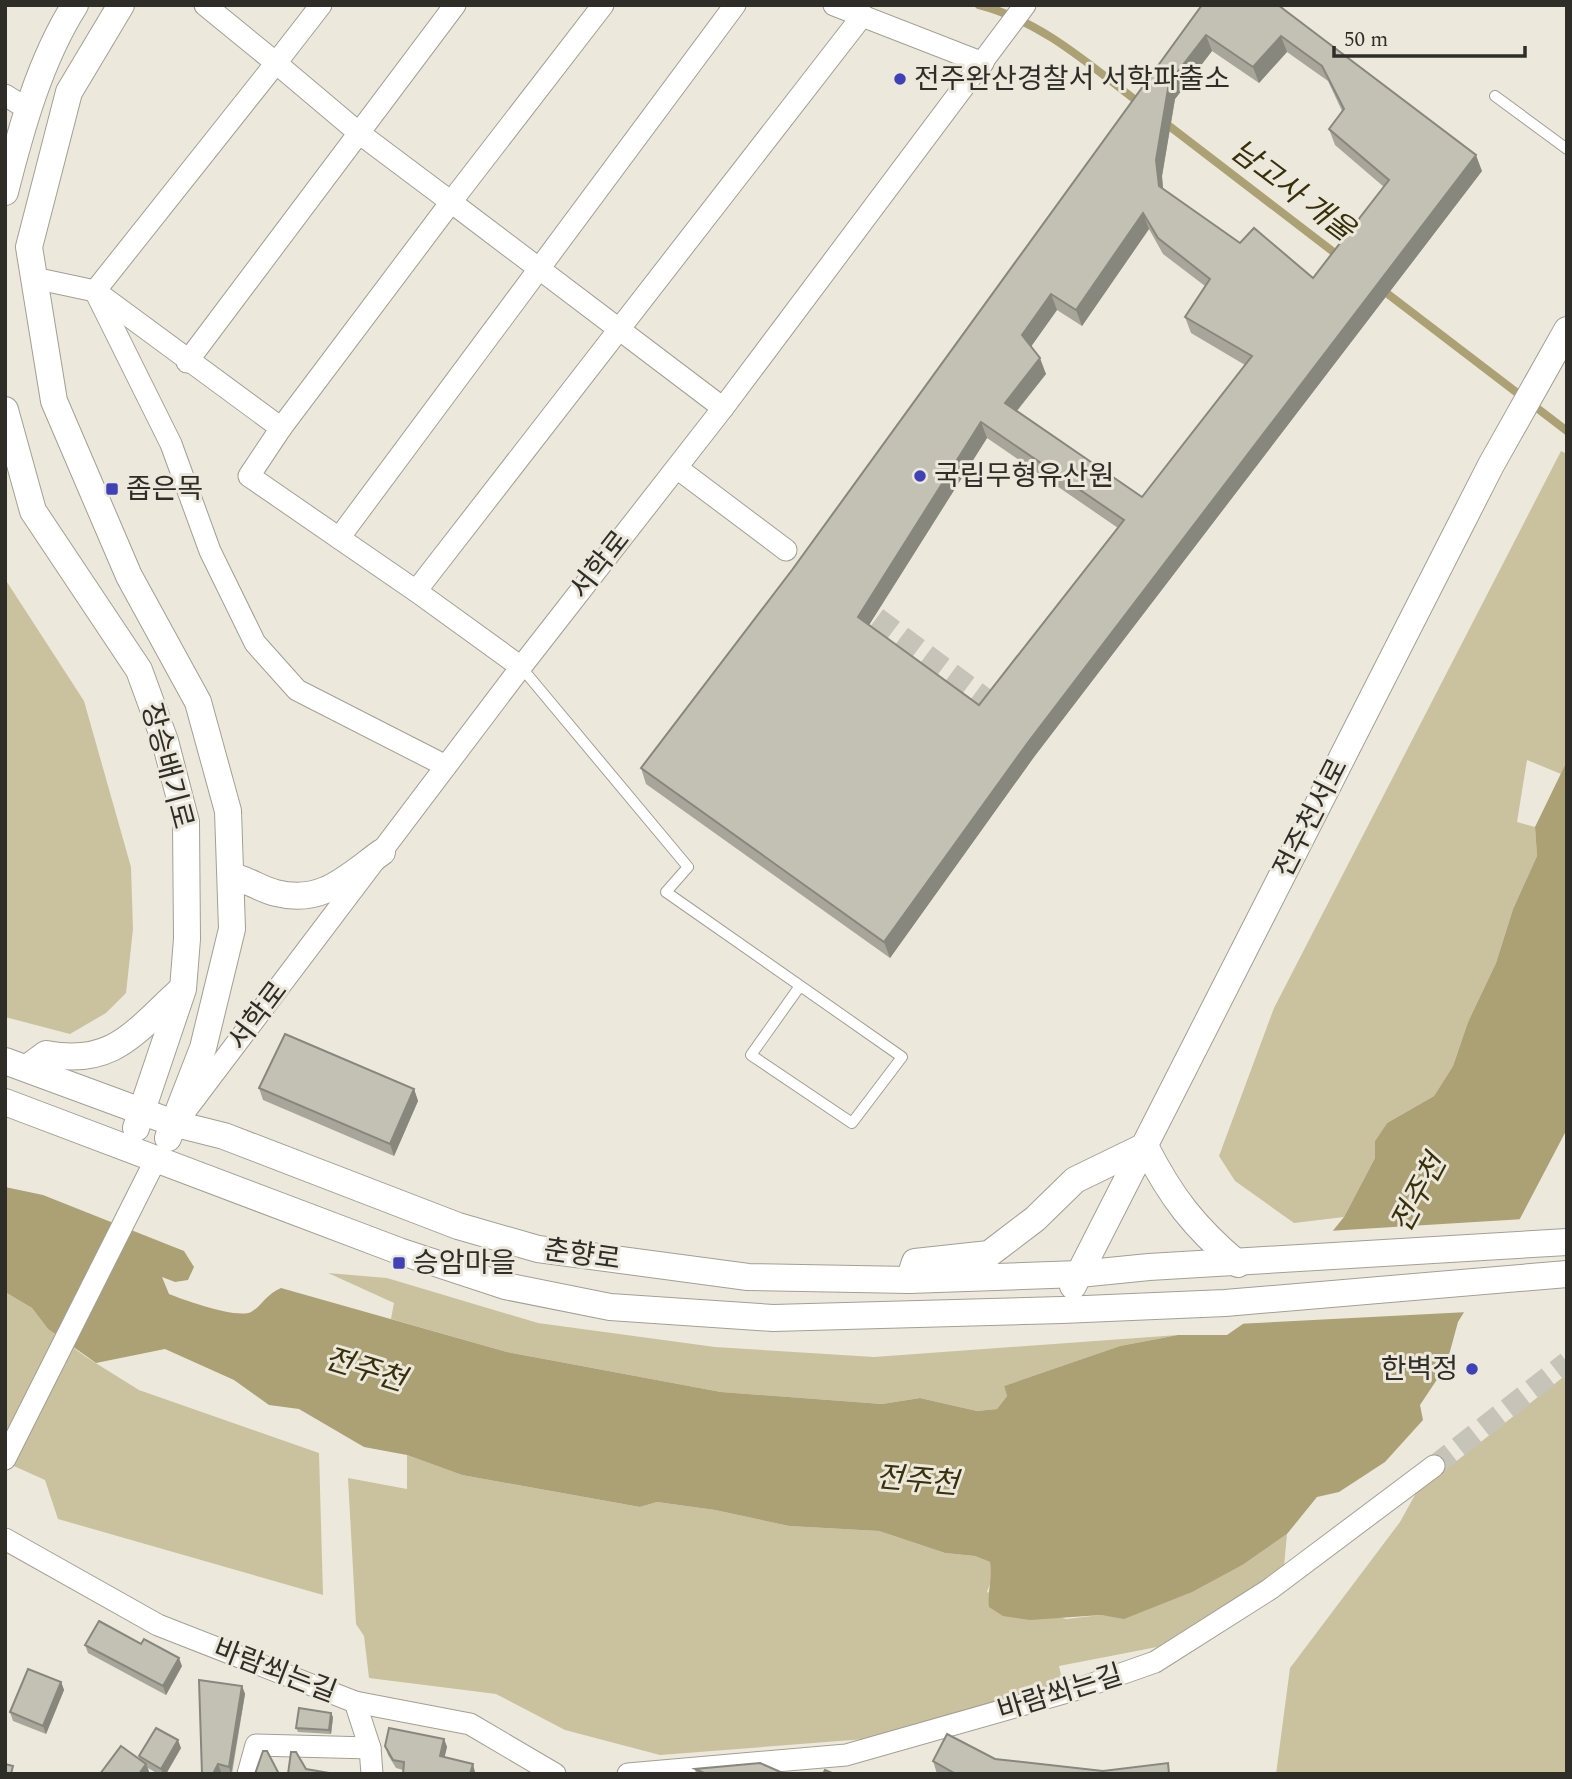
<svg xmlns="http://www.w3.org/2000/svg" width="1572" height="1779" font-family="Spectral,'Noto Sans KR',serif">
<rect width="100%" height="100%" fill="#ece9dc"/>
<g fill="#cac29e">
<path d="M1561,451L1567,454V761L1561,774L1527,760L1517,822L1535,827L1537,856L1513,909L1496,963L1468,1022L1453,1066L1434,1096L1387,1123L1375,1141V1158L1344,1217L1294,1223L1235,1181L1219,1156L1274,1008Z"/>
<path d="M5,579L84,701L131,867L133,929L126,993L106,1013L70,1034L5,1017Z"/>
<path d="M328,1273L387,1278L538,1323L715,1347L874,1357L1178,1335L1120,1346L1004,1386L1007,1396L997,1409L977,1411L920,1398L882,1404L721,1392L507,1352L391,1319L394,1303Z"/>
<path d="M5,1292L32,1308L48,1329L86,1357L139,1390L319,1453L323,1595L58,1519L45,1480L5,1462Z"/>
<path d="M1567,1374V1774H1276L1290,1668L1400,1522L1416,1493Z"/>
<path d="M407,1455L462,1475L640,1507L657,1502L715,1510L789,1526L879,1531L945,1553L975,1556L990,1562L993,1576L987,1592L1066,1619L1101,1615L1124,1618L1244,1564L1287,1534L1284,1567L1157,1647L1059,1666L1063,1683L865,1739L660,1755L565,1730L496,1694L369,1678L364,1636L356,1624L348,1478L407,1489Z"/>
</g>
<path fill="#aba174" d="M1567,761V1129L1514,1230L1458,1322L1446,1366L1420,1405L1423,1420L1385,1462L1339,1492L1317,1497L1287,1534L1244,1564L1192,1592L1124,1619L1101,1615L1030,1620L1003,1616L989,1607C987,1591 993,1579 990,1562L975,1556L945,1553L879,1531L789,1526L715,1510L657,1502L640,1507L462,1475L407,1455L364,1447L299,1409L269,1405L234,1380L165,1349L96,1363L48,1329L32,1308L5,1292V1187L43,1195L184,1251L194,1267L188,1280L175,1282L162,1277L169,1294C184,1300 237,1319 251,1312C262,1306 265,1295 281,1288L507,1352L721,1392L882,1404L920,1398L977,1411L997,1409L1007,1396L1004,1386L1120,1346L1178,1335H1227L1276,1301L1344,1217L1375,1158V1141L1387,1123L1434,1096L1453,1066L1468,1022L1496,963L1513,909L1537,856L1535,827Z"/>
<path fill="#ece9dc" d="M1524,1219L1468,1312L1236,1324L1274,1299L1328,1231Z"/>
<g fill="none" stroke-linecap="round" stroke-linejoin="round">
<g stroke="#aba174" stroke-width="8">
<path d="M979,5C1042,21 1092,67 1142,105"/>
<path d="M1164,122L1340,257"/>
<path d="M1380,288L1567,431"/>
</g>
<g stroke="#c6c3b8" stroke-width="21" stroke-dasharray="21 10" stroke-linecap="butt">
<path d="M852,599L998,708L1004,700"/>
<path d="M1434,1466L1567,1362"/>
</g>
<defs>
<g id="service">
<path d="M1495,96L1567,149"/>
<path d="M521,667L688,867L666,892L902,1057L852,1123L751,1055L800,986"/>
</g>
<g id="minor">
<path d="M205,5L276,63L321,5"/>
<path d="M834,5L983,63"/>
<path d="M5,95L29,110"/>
<path d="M34,278L95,291L171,444L210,551L255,643L297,690L446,766"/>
<path d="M187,362L455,5"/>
<path d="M281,428L95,291L276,63L359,133L451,202L603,5"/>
<path d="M677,468L786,550"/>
<path d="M339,538L249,476L281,428L451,202L723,408"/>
<path d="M416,591L339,538L735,5"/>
<path d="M521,667L416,591L863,15"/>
<path d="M183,1114L521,667L723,408L1025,5"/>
<path d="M5,1459L156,1159"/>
<path d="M5,1539L158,1625L355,1702L470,1724L555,1774"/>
<path d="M355,1702L370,1748L372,1774"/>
<path d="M248,1774L256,1745L370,1748"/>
<path d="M628,1774L846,1755L1078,1689L1155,1662L1270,1589L1434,1466"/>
</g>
<g id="tertiary">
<path d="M121,5L69,92L29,247L54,401L129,576L198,702L228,811L232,929L203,1048L168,1138"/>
<path d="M5,192C21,129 40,60 75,5"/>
<path d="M5,410L33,511L139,670L165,741L186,822L187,939L183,989L136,1128"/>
<path d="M231,876C249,880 260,889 276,893C322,905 347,877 382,852"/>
<path d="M5,1061L176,1124L224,1136L458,1226L538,1249L748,1277L909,1280L1079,1274L1149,1267L1567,1242"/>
<path d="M27,1068L46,1054C114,1067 135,1031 181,990"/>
<path d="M5,1102L399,1251L505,1286L610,1307L773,1318L1062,1310L1225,1303L1567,1274"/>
<path d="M1145,1146C1171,1197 1194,1227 1238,1264"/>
<path d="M909,1280L915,1262L989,1254L1035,1219L1075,1180L1145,1146"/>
<path d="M1073,1286L1491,465L1567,330"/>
</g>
</defs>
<use href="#service" stroke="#a29f93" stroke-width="12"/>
<use href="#minor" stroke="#a29f93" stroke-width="23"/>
<use href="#tertiary" stroke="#a29f93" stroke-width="28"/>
<use href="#service" stroke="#fff" stroke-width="10"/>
<use href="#minor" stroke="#fff" stroke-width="21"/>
<use href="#tertiary" stroke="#fff" stroke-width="26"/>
</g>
<g fill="#a8a69b" fill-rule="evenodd">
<path d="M1202,5H1278L1482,171L1034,757L890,958L646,784L641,768L792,570ZM1212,51L1259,83L1287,52L1328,81L1342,111L1329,129L1335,145L1384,187L1313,278L1240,243L1163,189L1162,176L1175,99ZM1149,229L1163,254L1205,286L1185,317L1191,333L1245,365L1142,497L1017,411L1046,374L1031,346L1057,310L1082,326ZM987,438L1118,528L979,705L869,625Z"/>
<path d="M259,1088L414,1089L418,1101L394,1156L263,1100Z"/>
<path d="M85,1645L182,1666L166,1695L88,1653Z"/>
<path d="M61,1682L64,1690L46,1734L13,1721L10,1712Z"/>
<path d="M242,1686L245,1694L232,1774L221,1772L220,1774H202Z"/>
<path d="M333,1717L331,1734L298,1732L296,1728Z"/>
<path d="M444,1739L447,1747L444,1757L475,1772V1774H403V1770L396,1768L388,1755L385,1746Z"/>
<path d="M181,1748L166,1774H158L148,1768L149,1772L148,1774H100L140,1760L139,1756Z"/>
<path d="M995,1759L1103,1771L1172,1774H937L933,1761Z"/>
<path d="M695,1769L785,1774H696Z"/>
</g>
<g fill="#88877e">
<path d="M1206,35L1212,51L1175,99L1162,176L1164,202L1159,186L1156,160L1169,83Z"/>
<path d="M1281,36L1287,52L1259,83L1253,67Z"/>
<path d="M1476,155L1482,171L1034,757L890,958L884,942L1029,741Z"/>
<path d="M1143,213L1149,229L1082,326L1076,310Z"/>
<path d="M1051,294L1057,310L1028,351L1022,335Z"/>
<path d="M1040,358L1046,374L1010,419L1005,403Z"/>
<path d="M981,422L987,438L864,633L858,617Z"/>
<path d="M414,1089L418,1101L394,1156L390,1144Z"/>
<path d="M179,1658L182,1666L166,1695L163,1686Z"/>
<path d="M61,1682L64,1690L46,1734L43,1726Z"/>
<path d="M242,1686L245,1694L231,1774L229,1767Z"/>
<path d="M331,1713L333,1717L331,1734L329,1730Z"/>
<path d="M444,1739L447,1747L443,1764L440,1756Z"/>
<path d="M178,1740L181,1748L166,1774H163L161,1769Z"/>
<path d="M146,1764L149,1772L148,1774H139Z"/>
<path d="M218,1764L221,1772L220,1774H213Z"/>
<path d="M473,1764L475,1772V1774H470Z"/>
</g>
<g fill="#c3c1b4" stroke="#88877e" stroke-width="2" fill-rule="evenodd">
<path d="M1202,5H1278L1476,155L1029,741L884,942L641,768L792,570ZM1206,35L1253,67L1281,36L1322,66L1344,109L1329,129L1389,180L1313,278L1254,228L1240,243L1159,186L1156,160L1169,83ZM1143,213L1158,238L1210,279L1185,317L1252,356L1142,497L1005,403L1040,358L1022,335L1051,294L1076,310ZM981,422L1124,520L979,705L858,617Z"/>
<path d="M285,1034L414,1089L390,1144L259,1088Z"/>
<path d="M99,1621L141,1644L144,1639L179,1658L163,1686L85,1645Z"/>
<path d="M28,1669L61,1682L43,1726L10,1712Z"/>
<path d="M199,1680L242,1686L229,1767L218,1764L213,1774H202Z"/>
<path d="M299,1708L331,1713L329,1730L296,1728Z"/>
<path d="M156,1728L178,1740L161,1769L139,1756Z"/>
<path d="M389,1728L444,1739L440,1756L473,1764L470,1774H403L404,1762L393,1760L385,1746Z"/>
<path d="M947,1734L995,1759L1103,1771L1168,1763L1169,1774H956L933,1761Z"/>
<path d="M121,1746L146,1764L139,1774H100Z"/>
<path d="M263,1751H267L279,1774H255Z"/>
<path d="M291,1752H296L306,1769L335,1774H288Z"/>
<path d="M760,1763L785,1774H706L695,1769Z"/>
<path d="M5,1764L13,1766L11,1774H5Z"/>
<path d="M825,1770L834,1774H823Z"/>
</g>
<g fill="#4141b7" stroke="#ece9dc" stroke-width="2.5">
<circle cx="900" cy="79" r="7"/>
<circle cx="920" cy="476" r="7"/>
<rect x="105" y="482" width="14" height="14" rx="3.5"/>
<rect x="392" y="1256" width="14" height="14" rx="3.5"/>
<circle cx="1472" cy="1369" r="7"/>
</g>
<g text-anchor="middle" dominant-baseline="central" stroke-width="6" stroke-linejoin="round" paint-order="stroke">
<g font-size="28" fill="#2e2d28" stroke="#ece9dc" text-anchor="start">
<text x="914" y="79">전주완산경찰서 서학파출소</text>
<text x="934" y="476">국립무형유산원</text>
<text x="126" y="489">좁은목</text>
<text x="413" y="1263">승암마을</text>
<text x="1458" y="1369" text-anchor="end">한벽정</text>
</g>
<g font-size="28" fill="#2e2d28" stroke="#ece9dc">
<text transform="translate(600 565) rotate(-52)">서학로</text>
<text transform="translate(167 766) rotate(75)">장승배기로</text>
<text transform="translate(1311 818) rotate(-63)">전주천서로</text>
<text transform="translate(258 1016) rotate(-53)">서학로</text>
<text transform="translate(582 1255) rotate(8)">춘향로</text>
<text transform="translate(275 1671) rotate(21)">바람쐬는길</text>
<text transform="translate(1060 1693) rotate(-17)">바람쐬는길</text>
</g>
<g font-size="30" font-style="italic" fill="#38300a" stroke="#ece9dc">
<text transform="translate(1292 191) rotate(37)">남고사 개울</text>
<text transform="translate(1419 1194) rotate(-62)">전주천</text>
<text transform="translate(365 1370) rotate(17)">전주천</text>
<text transform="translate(917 1481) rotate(5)">전주천</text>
</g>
</g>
<rect width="1572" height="1779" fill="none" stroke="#2e2d28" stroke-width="14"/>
<path d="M1334 46v10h191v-10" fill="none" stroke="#2e2d28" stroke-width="3.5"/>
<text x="1344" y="46" font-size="21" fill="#2e2d28" stroke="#ece9dc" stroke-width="5" paint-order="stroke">50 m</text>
</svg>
